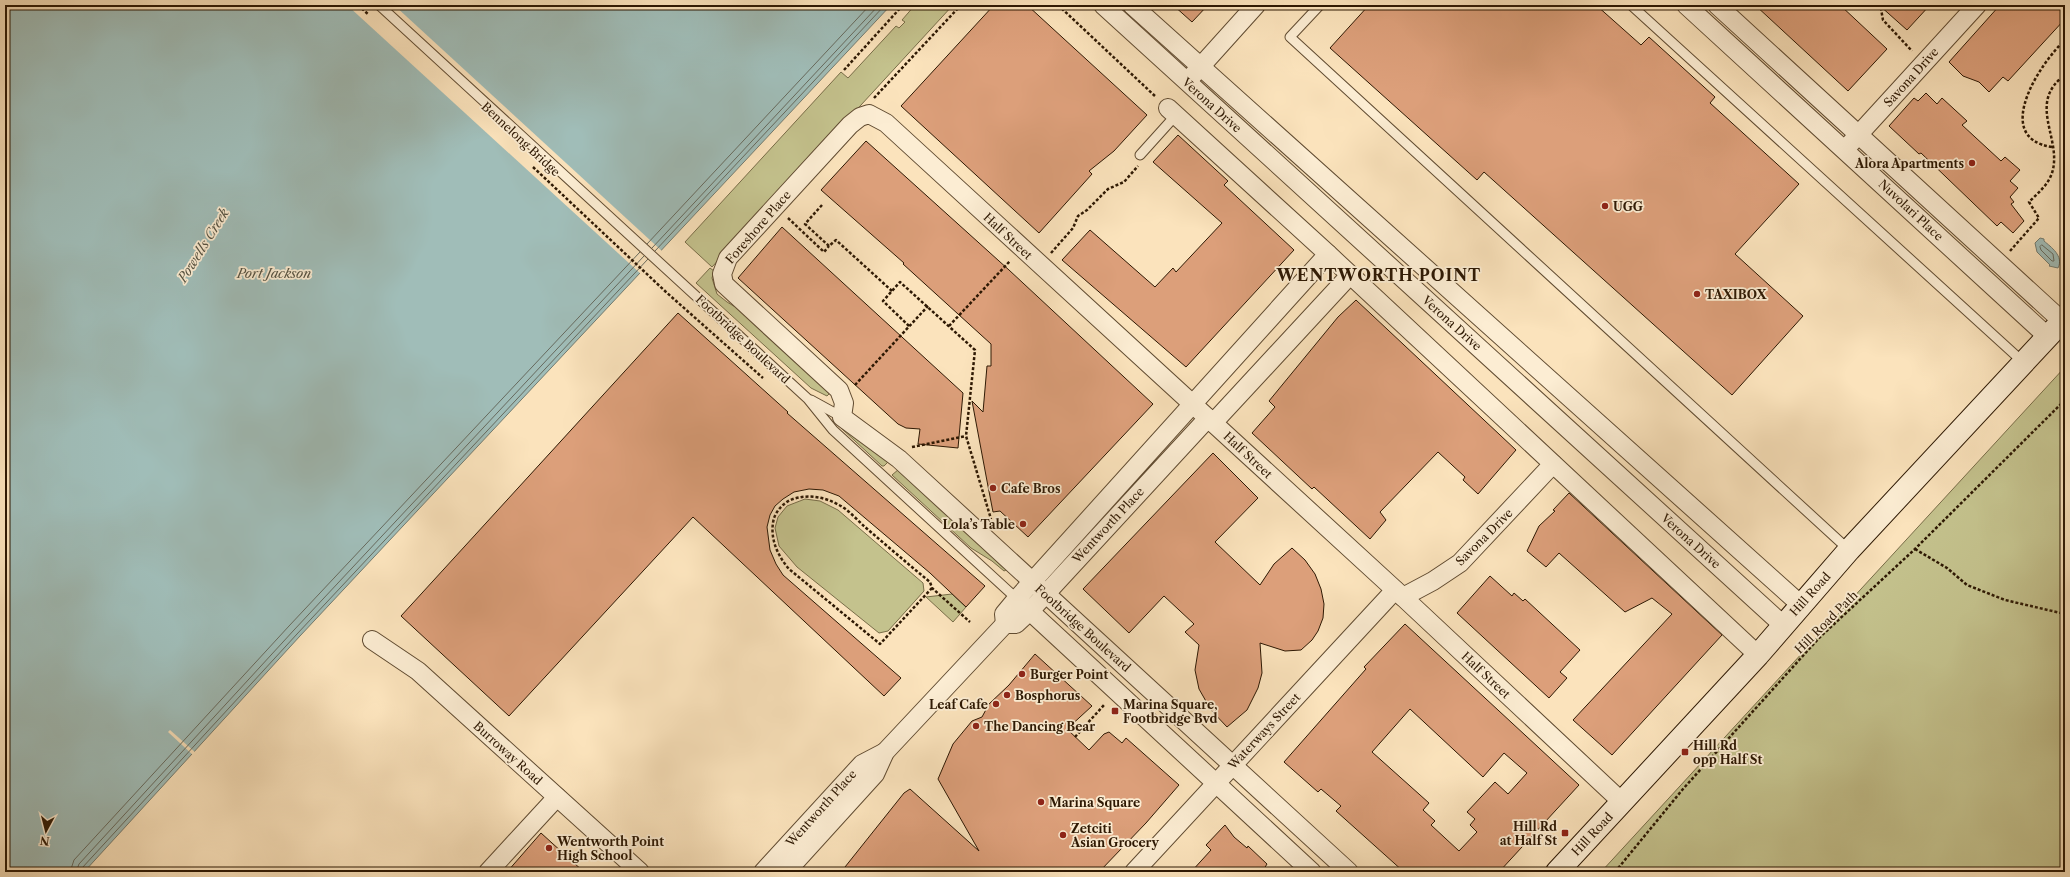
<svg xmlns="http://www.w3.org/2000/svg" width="2070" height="877" font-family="'Libre Caslon Text',serif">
<rect width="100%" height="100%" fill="#fbe3bc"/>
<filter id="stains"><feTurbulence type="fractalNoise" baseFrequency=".005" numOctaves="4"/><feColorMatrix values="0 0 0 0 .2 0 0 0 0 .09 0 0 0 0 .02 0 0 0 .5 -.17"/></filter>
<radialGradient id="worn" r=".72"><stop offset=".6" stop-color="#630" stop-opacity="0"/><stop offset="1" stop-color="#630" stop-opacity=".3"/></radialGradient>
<g fill="#c4c28d" stroke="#786d48">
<path d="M915,5H953L712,267L685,242L841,72L848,78L896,26L899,28L905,22L902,20Z"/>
<path d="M710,268L714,271L712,278L717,294L727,302L747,314L830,392L829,394L827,396L811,388L696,283Z"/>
<path d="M2065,367V872H1601Z"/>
<path d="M842,427L889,461L884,466H882L841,428Z"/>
<path d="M899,469L1006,570L1004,571L992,561L971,548L892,475Z"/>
<path d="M805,499L820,501L838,510L923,583L924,591L888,631L879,633L797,567L779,546L775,528L778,517L787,506Z"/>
<path d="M952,594L966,607L953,622L926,597Z"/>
</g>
<g fill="#a0bdb8" stroke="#727b70">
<path d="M5,5H891L300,636L84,872H5Z"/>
<path d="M2040,238L2044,239V241C2051,247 2064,256 2058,268L2049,266L2050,265L2037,252L2035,243Z"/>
</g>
<g fill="#fbe3bc">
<path d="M347,5H394L663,252L642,275Z"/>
<path d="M170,730L196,753L194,756L168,732Z"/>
</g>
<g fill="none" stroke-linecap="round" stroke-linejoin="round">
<g stroke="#666a5e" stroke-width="1">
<path d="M647,244L870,5"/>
<path d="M2042,245L2053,254L2054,261H2052L2041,250L2040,247Z"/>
<path d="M652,248L879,5"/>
<path d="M655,251L885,5"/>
<path d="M70,872L74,860L289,626L640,252"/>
<path d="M76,872L79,864L294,630L644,256"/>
<path d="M81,872L82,868L297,634L648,259"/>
</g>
</g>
<g fill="#dc9f7a" stroke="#2d1803" fill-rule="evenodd">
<path d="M994,5H1027L1147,115L1114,151L1089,171L1092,174L1039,233L901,106Z"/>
<path d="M1173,5H1208L1192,22Z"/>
<path d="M1369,5H1596L1641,45L1649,37L1715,97L1710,103L1799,184L1735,254L1803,316L1732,395L1484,172L1477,180L1330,48Z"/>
<path d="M1755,5H1840L1887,49L1848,91Z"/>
<path d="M1879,5H1930L1907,30Z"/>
<path d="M2000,5H2065V19L2008,81L2003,77L1989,92L1979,82L1963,76L1949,62Z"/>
<path d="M1926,93L1937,104L1942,98L1967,121L1962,125L2001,161L2005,157L2020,170L2010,181L2018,188L2010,197L2014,202L2011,204L2024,221L2013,233L2001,222L1997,226L1921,153L1919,154L1889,126L1914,98L1918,101Z"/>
<path d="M1178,135L1228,181L1224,185L1294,250L1186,367L1062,260L1090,230L1155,287L1173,268L1176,272L1222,223L1153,162Z"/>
<path d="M866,141L1009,270L1153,404L1028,537L1000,511L993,512L987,481L972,401L983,412L987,366H991V344L903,264L904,263L821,190Z"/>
<path d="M782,227L963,393L958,448L918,444L920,429L906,428L898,424L738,278Z"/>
<path d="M1356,300L1516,450L1478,494L1463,480L1465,477L1438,452L1380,512L1386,520L1370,539L1314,487L1312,489L1252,433L1275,407L1269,401L1338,317Z"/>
<path d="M678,313L788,412L787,413L985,586L966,607L930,573L839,496L823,490L809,489L794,492L783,499L775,506L770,515L767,527L770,550L776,564L783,575L901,678L884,696L693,517L509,716L401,616Z"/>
<path d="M1213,453L1258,498L1215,542L1260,585L1274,564L1292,548L1305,560L1315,574L1321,589L1324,604L1323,618L1318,631L1312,640L1301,650L1285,651L1260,643L1262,673L1258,688L1247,710L1227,727L1211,710L1199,689L1195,670L1199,645L1185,632L1194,624L1164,596L1129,633L1083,589Z"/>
<path d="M1569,493L1722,635L1612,755L1573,720L1672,614L1652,598L1625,612L1559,553L1546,567L1527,551L1539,526L1555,511L1553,510Z"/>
<path d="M1490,576L1512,596L1514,593L1523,601L1525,599L1580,650L1560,672L1567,678L1549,698L1457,613Z"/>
<path d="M1405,624L1579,785L1499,872H1404L1336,811L1341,806L1321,789L1318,792L1284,762L1366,669L1364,667ZM1410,709L1483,777L1504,753L1527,773L1508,794L1495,782L1467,812L1475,819L1470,825L1477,832L1459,851L1431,825L1435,821L1423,810L1429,803L1372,752Z"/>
<path d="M1035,654L1092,706L1067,729L1089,750L1104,734L1109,732L1122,743L1126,738L1179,785L1146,823L1099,872H841L904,793L910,789L979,851L938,779L953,744L972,721L982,717L989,704L1009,685Z"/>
<path d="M1225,825L1234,837L1247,848L1248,846L1267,864L1262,872H1191L1211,850L1206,845Z"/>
<path d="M541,833L584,872H507Z"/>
</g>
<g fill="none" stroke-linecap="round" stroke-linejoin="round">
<defs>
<g id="lane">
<path d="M379,5L808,399L833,430L1017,599"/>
<path d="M1320,5L1290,37L1849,550"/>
<path d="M1631,5L2023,362"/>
<path d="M1140,155L1176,115"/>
<path d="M811,400L842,417"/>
</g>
<g id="street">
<path d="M1103,5L1783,625"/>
<path d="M1132,5L1801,605"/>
<path d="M1686,5L2047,336"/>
<path d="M1717,5L2062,321"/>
<path d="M1193,75L1256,5"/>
<path d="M1168,108L1328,254L1758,655"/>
<path d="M1849,145L1977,5"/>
<path d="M1208,418L1030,611L1016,624H1005L1004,614L1014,602L1328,254"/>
<path d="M1213,423L1350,275"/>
<path d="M1403,597L1433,581L1460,563L1553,464"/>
<path d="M1020,602L1312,872"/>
<path d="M372,640L418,671L640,872"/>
<path d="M488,872L557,797"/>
<path d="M763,872L862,764L885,752"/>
<path d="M786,872L875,774L885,752L1005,624"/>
<path d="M1134,872L1395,590"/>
<path d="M1349,872L899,459L842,417L844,403L839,390L724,284L722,274L728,258L850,125L860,117L869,114L886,123L1403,597L1622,802"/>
</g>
<path id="secondary" d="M1557,872L1758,655L1849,550L2065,318"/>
</defs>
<use href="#lane" stroke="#604b31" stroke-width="11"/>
<use href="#street" stroke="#604b31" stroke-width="20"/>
<use href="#secondary" stroke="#2d1803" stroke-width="24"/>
<g stroke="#2d1803" stroke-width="2.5" stroke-dasharray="3 2" stroke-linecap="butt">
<path d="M358,5L369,15"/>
<path d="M1058,5L1156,97"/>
<path d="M1876,5L1881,9L1883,20L1912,51"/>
<path d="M844,70L903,5"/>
<path d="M874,98L961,5"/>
<path d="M2052,147C1991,138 2040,63 2065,40"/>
<path d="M533,167L666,292L763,378"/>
<path d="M822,205L805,224L829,246L836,240L892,291"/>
<path d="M788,218L824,252L829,246"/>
<path d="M2010,251L2039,218L2029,202C2038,193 2048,185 2052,173C2063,139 2026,103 2065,75"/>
<path d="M1051,253L1073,228L1078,216L1087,210L1108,189L1124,182L1138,166"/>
<path d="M909,326L883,301L900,282L975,350L966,436L991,519"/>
<path d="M949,326L1010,261"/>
<path d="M855,385L928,306"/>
<path d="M912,447L966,436"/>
<path d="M1915,549L1947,568L1967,585L2005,600L2065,614"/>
<path d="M932,588L880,644L789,569C777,555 769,537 774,518C777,510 784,502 793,499C809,494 825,497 839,505C849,510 857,520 865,527C886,545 908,564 930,582L932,588L970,622"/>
<path d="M1075,737L1104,705"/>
<path d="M1615,872L1683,789L1819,638L1915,549L2065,400"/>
</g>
<use href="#lane" stroke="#fcedd3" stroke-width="9"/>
<use href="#street" stroke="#fcedd3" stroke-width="18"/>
<use href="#secondary" stroke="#fcedd3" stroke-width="22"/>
</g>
<g fill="#8f2418" stroke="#fcedd3" stroke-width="1.5">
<circle cx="1972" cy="163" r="4"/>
<circle cx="1605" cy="206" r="4"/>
<circle cx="1697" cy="294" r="4"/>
<circle cx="993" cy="488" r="4"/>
<circle cx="1023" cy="524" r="4"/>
<circle cx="1022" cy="674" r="4"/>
<circle cx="1007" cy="695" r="4"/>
<circle cx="996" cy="704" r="4"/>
<rect x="1111" y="707" width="8" height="8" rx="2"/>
<circle cx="976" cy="726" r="4"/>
<rect x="1681" y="748" width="8" height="8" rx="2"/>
<circle cx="1041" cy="802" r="4"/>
<rect x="1561" y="829" width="8" height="8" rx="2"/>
<circle cx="1063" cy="835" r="4"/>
<circle cx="549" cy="848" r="4"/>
</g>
<g text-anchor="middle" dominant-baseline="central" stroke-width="3.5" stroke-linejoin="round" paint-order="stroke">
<g font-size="12" fill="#2d1803" stroke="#fcedd3">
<text transform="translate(1911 77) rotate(-48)">Savona Drive</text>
<text transform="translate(1212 105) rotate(42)">Verona Drive</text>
<text transform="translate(521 139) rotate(43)">Bennelong Bridge</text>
<text transform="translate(1911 210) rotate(43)">Nuvolari Place</text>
<text transform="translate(758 227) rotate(-49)">Foreshore Place</text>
<text transform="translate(1008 236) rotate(43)">Half Street</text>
<text transform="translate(1452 323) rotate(42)">Verona Drive</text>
<text transform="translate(743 339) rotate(43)">Footbridge Boulevard</text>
<text transform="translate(1248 455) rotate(43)">Half Street</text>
<text transform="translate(1108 525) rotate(-47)">Wentworth Place</text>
<text transform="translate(1484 537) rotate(-45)">Savona Drive</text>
<text transform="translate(1691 541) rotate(42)">Verona Drive</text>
<text transform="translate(1810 594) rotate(-48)">Hill Road</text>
<text transform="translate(1826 622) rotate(-45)">Hill Road Path</text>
<text transform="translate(1083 628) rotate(42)">Footbridge Boulevard</text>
<text transform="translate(1486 675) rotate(43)">Half Street</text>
<text transform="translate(1264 731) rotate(-47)">Waterways Street</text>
<text transform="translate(508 753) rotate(42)">Burroway Road</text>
<text transform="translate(821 808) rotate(-48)">Wentworth Place</text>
<text transform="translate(1592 834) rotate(-47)">Hill Road</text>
</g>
<g font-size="12" font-weight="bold" fill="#2d1803" stroke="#fcedd3" text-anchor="start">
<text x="1964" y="163" text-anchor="end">Alora Apartments</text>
<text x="1613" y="206">UGG</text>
<text x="1705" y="294">TAXIBOX</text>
<text x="1001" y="488">Cafe Bros</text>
<text x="1015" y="524" text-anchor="end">Lola’s Table</text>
<text x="1030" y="674">Burger Point</text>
<text x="1015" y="695">Bosphorus</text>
<text x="988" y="704" text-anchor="end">Leaf Cafe</text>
<text x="1123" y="704">Marina Square,<tspan x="1123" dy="14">Footbridge Bvd</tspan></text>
<text x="984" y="726">The Dancing Bear</text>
<text x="1693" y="745">Hill Rd<tspan x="1693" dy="14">opp Half St</tspan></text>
<text x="1049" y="802">Marina Square</text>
<text x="1557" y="826" text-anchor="end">Hill Rd<tspan x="1557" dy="14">at Half St</tspan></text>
<text x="1071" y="828">Zetciti<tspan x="1071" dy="14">Asian Grocery</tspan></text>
<text x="557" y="841">Wentworth Point<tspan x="557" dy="14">High School</tspan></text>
</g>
<g font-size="13" font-style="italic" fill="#555242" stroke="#fcedd3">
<text transform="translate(203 245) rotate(-58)">Powells Creek</text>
<text x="274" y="273">Port Jackson</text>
</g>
<g font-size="16" font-weight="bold" letter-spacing="1" fill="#2d1803" stroke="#fcedd3">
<text x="1379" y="275">WENTWORTH POINT</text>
</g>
</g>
<rect width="2070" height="877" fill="none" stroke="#fbe3bc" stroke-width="20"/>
<rect x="6" y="6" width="2058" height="865" fill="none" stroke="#2d1803" stroke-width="2"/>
<rect x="10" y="10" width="2050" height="857" fill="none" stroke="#2d1803"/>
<g transform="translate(46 831) rotate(187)" stroke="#fcedd3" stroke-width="3" paint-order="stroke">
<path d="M0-3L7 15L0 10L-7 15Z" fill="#2d1803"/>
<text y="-6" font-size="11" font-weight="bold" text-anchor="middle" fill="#2d1803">N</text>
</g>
<rect width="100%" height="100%" filter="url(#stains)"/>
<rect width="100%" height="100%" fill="url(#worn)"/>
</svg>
